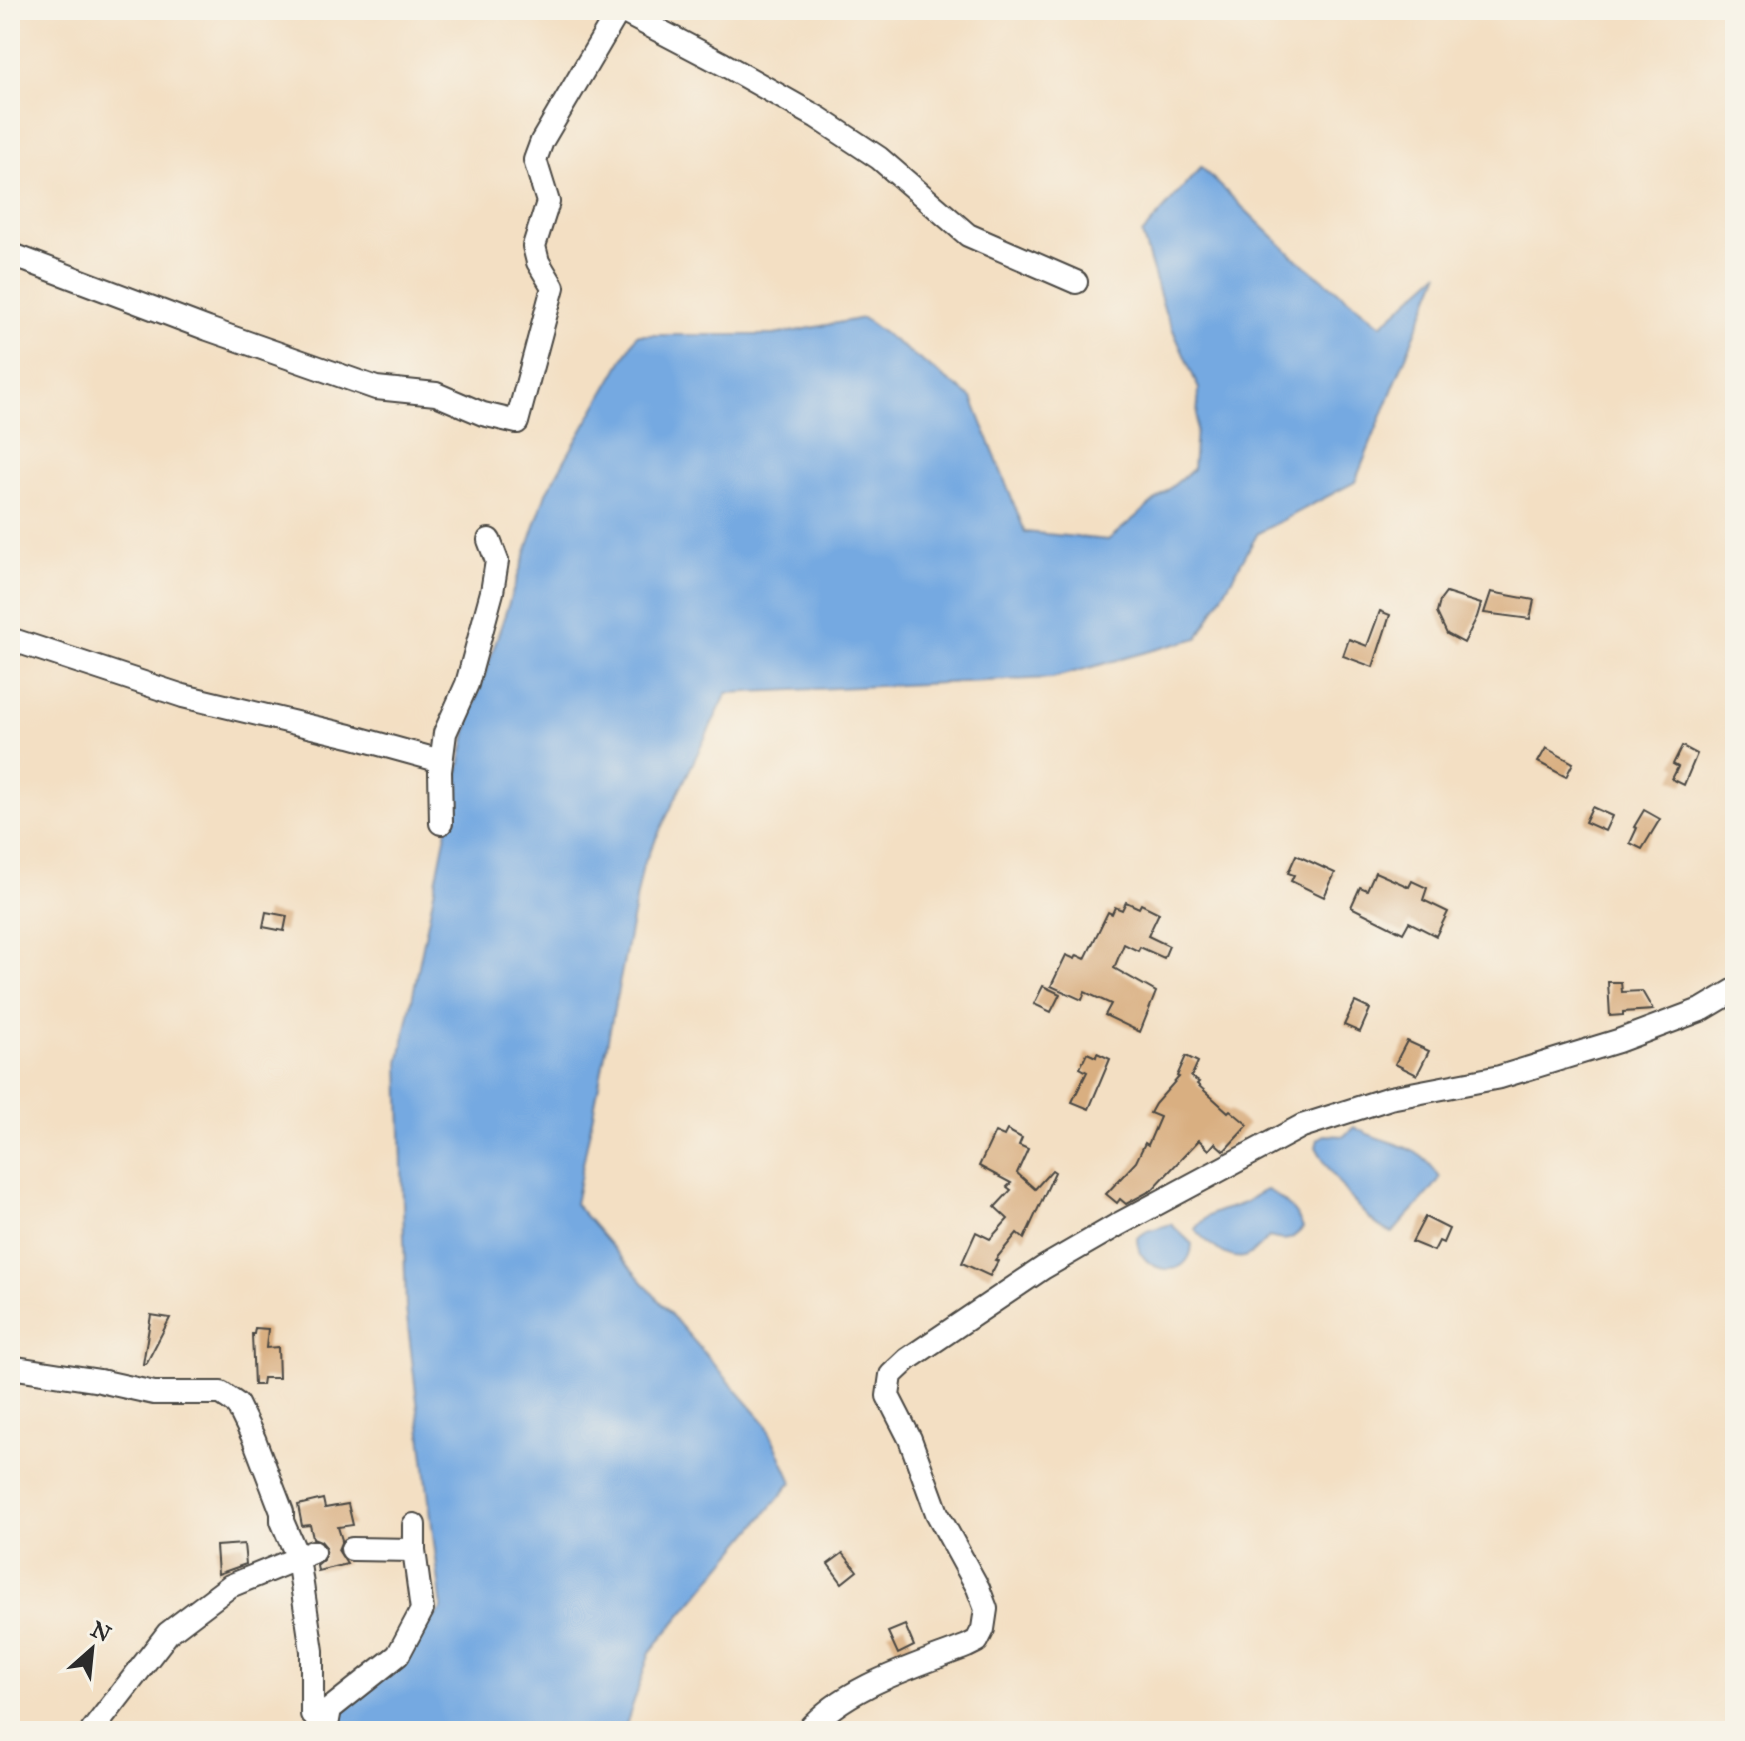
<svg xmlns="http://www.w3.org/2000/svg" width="1745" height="1741" font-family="'IM FELL Great Primer',serif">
<rect width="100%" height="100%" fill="#f7f3e8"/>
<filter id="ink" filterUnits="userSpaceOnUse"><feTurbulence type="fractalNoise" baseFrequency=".0125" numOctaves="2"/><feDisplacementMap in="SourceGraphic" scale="16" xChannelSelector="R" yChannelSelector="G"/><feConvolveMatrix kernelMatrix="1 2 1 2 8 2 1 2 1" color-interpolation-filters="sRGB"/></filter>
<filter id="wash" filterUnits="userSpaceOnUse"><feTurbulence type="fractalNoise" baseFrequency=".006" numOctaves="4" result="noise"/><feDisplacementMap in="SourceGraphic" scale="32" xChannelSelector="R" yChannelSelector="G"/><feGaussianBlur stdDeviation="1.8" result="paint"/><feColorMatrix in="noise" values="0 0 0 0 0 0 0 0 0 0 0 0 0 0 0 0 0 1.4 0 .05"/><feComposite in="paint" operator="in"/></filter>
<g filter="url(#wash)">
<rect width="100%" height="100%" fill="#f3dfc3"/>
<g fill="#75a9e1" stroke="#506a86" stroke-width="2">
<path d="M1201,167L1292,255L1381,325L1440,272L1355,482L1258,533L1198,638L1052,678L727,693L643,865L575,1204L766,1424L792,1482L650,1652L624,1731H332L330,1725L442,1609L406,1309L399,1063L469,721L546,493L637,335H774L863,318L972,398L1025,532L1108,540L1193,469L1199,389L1165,312L1142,234Z"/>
<path d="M1354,1127C1386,1147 1417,1139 1440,1178C1427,1199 1408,1213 1393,1233C1367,1227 1329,1171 1316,1147L1318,1139L1325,1135L1344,1136Z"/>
<path d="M1268,1190C1283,1199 1297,1211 1303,1228C1291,1241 1286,1242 1269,1237C1262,1244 1254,1254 1244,1257C1228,1261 1204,1241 1195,1229C1214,1206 1224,1213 1246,1202C1254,1197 1258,1192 1268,1190Z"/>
<path d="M1171,1224L1192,1244C1191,1283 1137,1273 1137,1238L1147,1231Z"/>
</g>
<g id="blocks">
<g fill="#d9af81">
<path d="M1491,592L1534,600L1530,619L1484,613Z"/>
<path d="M1446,593L1481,604L1477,617L1464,643L1447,634L1437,613L1440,601Z"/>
<path d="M1380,611L1390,615L1373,667L1343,656L1349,639L1367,646Z"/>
<path d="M1682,746L1697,754L1684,785L1672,779L1678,767L1673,764Z"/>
<path d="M1546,748L1573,763L1566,777L1538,762Z"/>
<path d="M1592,807L1612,816L1605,831L1585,822Z"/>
<path d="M1644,810L1660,819L1642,849L1630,843L1637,828L1634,827Z"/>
<path d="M1296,855L1335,873L1324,897L1291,881L1294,875L1288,873Z"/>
<path d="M1375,872L1409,887L1412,881L1427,888L1423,900L1448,912L1436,936L1409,922L1403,933L1351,907L1360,887L1367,890Z"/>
<path d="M1126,902L1139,908L1141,904L1159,913L1148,936L1169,946L1164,958L1140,947L1138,951L1124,944L1114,968L1156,992L1140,1032L1105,1015L1111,1004L1085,992L1082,1000L1051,986L1066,955L1075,959L1077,955L1085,959L1108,912L1112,914L1115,907L1122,910Z"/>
<path d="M266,912L287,916L284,931L263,927Z"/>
<path d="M1608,982H1621L1622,992L1642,991L1653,1010L1623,1012V1015L1610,1016Z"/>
<path d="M1043,986L1060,994L1051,1012L1034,1004Z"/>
<path d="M1355,1002L1370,1009L1360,1032L1344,1025Z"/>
<path d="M1407,1041L1429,1051L1417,1075L1395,1064Z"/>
<path d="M1087,1053L1096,1057L1097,1053L1110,1059L1089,1109L1072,1102L1087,1072L1080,1068Z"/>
<path d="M1186,1056L1198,1062L1191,1077L1199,1082L1197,1084L1228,1112L1230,1110L1248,1125L1224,1151L1215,1143L1209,1150L1199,1140L1152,1190L1126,1204L1120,1199L1117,1203L1106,1194L1136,1162L1145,1143L1148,1145L1160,1117L1150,1113L1155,1104L1179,1077L1177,1076Z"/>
<path d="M1007,1130L1022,1138L1019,1145L1028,1149L1017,1173L1035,1189L1052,1170L1055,1172L1024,1239L1017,1233L995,1260L998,1261L990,1276L962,1263L976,1232L990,1239L1008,1219L995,1207L1011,1190L1007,1187L1011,1183L979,1166L995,1132L1004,1136Z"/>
<path d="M1425,1217L1449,1229L1443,1243L1439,1241L1434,1251L1412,1242Z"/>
<path d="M151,1315L170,1318L146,1364H143Z"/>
<path d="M255,1328L268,1329L266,1348L278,1347L279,1378H263L262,1385H254L252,1334H254Z"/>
<path d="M323,1499L325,1508L348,1504L353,1525L338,1527L342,1540L338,1550L347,1564L318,1571L317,1566L324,1560L326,1547L321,1541L313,1538L310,1525L302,1526L298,1505Z"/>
<path d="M244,1544L246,1564L218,1574L216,1546Z"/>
<path d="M843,1553L857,1571L842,1583L828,1564Z"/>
<path d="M905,1625L914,1646L898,1654L888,1632Z"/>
</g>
</g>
</g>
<g filter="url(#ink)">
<use href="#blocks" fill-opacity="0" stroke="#494642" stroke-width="2"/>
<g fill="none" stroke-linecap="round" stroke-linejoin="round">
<defs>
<g id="minor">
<path d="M620,10L723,64L817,117L879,158L968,235L1076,282"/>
<path d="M10,254L208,329L376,388L436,394L483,414L517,422L553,287L538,262L534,246L548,202L535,160L542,141L619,10"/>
<path d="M10,639L183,696L350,736L441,761"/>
<path d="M441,823L440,771L445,733L467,684L492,592L497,561L489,540"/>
<path d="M10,1367L100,1381L154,1393H221L237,1404L254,1439L282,1512V1521L298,1558L312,1651V1714"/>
<path d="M352,1549L414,1550V1525"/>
<path d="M92,1731L168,1633L230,1586L313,1552"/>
<path d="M326,1731L330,1709L398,1655L422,1610L414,1550"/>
<path d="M807,1731C846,1686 913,1667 967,1646L977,1641L983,1629L986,1609L978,1588L937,1513L910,1439L888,1396L891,1375L908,1359L1043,1268L1119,1224L1302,1126L1390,1098L1500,1077L1618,1041L1703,1009L1735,990"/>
</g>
</defs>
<use href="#minor" stroke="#494642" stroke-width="26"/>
<use href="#minor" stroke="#fff" stroke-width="22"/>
</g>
</g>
<rect width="1745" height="1741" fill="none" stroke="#f7f3e8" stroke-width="40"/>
<g transform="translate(92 1649) rotate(27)" stroke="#f7f3e8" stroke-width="6" paint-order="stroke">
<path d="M0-6L14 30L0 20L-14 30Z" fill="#2b2b2b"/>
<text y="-12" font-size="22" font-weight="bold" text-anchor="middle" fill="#2b2b2b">N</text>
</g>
</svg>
